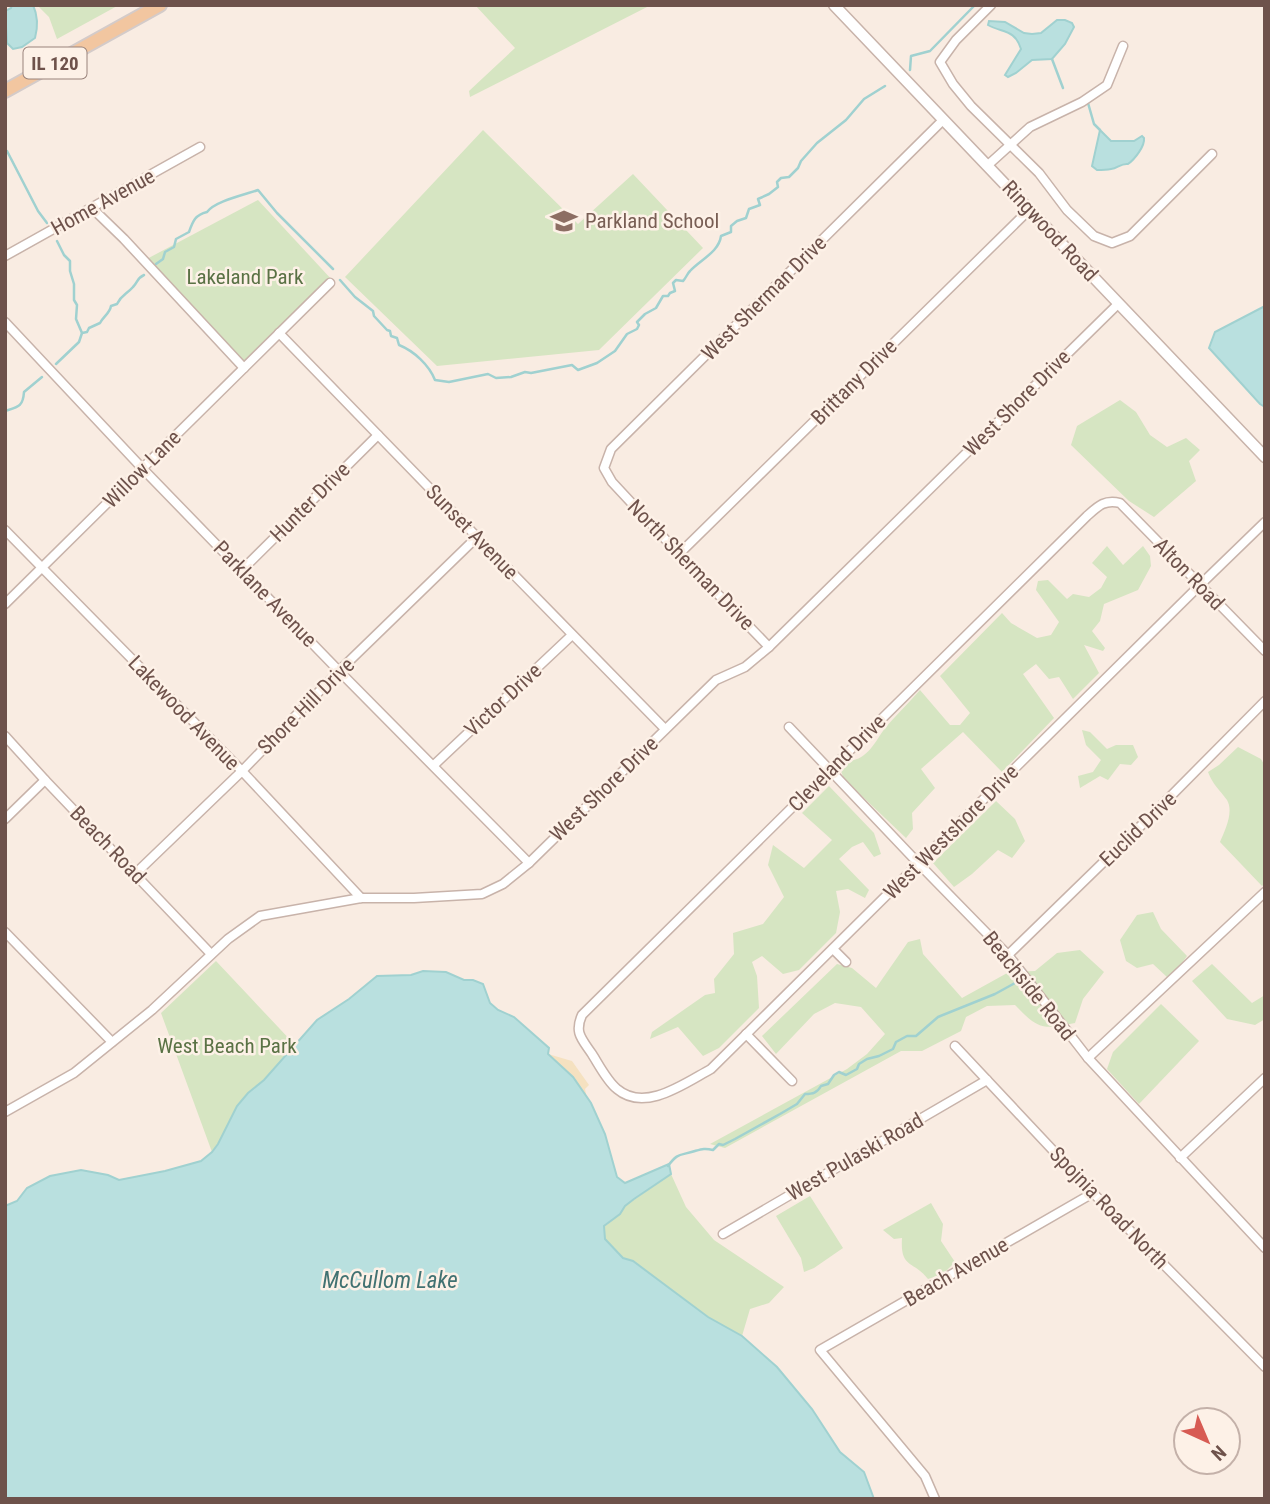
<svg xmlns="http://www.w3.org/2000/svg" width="1270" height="1504" font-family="'Roboto Condensed',sans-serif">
<rect width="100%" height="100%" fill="#f9ece2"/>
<g fill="#d6e5c2">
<path d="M37,5H119L57,39L49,17Z"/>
<path d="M475,5H651L470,97L469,91L515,48Z"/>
<path d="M483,130L578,224L633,174L703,248L599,350L437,366L345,277Z"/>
<path d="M258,200L333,281L244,368L143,261Z"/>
<path d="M1120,400L1136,412L1150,435L1167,447L1186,438L1200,450L1189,461L1196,481L1154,517L1129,501L1071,445L1077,426Z"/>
<path d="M1107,546L1123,565L1143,546L1150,556L1151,566L1138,590L1104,604L1100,621L1092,631L1105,648L1103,651L1084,645L1099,673L1073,699L1059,677L1049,679L1036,664L1023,674L1054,718L1002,772L963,732L921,769L935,788L912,813L913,829L906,838L844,779L841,771L849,761C868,759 875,742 885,728C896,715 909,703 920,690L950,725H960L970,713L940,676L1002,613L1011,623L1037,638L1051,635L1059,622L1036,590L1038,581L1048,580L1067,599L1073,594L1089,597L1101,588L1107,577L1092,563Z"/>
<path d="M1082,730L1090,732L1107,749L1116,745H1133L1138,757L1131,765L1120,764L1108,780L1100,776L1080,788L1078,776L1093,772L1101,760L1086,745Z"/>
<path d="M1238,747L1261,759L1265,766V883L1262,886L1220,842C1225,830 1234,812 1227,800C1219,789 1213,785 1208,772L1219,765Z"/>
<path d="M829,786L874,833L881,854L874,857L863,842L852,847L839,859L869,890L865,898L848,889L836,891L840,912L836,933L799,970L783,974L762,956L752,962L757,976L759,1008L719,1048L703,1056L678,1027L650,1039L652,1032L705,995L715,993L714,979L734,954L733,933L763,924L784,897L768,865L773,845L804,868L832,840L802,813Z"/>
<path d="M996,801L1015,819L1025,841L1012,858L998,850L972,874L954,887L933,863Z"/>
<path d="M1153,912L1161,929L1187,956L1179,967L1167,977L1153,964L1137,968L1126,961L1120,940L1137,915Z"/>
<path d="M920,939L923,954L962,998L1009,972L1035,971L1057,953L1080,950L1104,972L1083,999L1075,1023C1042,1030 1038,1029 1015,1005L987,1006L966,1017L961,1031L922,1051H901L725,1148L710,1144L847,1069L867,1054L885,1034L861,1007L835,1003L814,1014L776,1054L762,1036L837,964L852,968L876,988L908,942Z"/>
<path d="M216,961L295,1045L264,1080L248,1093L237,1106L218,1144L212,1152L161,1013Z"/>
<path d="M1212,964L1252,1003L1265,995V1019L1255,1025L1227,1019L1192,981Z"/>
<path d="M1161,1004L1199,1041L1139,1104L1107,1069L1113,1052Z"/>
<path d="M671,1174L686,1207L714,1240L784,1287L769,1303L750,1309L742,1336L708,1317L633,1261L623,1258L605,1239L604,1227L620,1214L625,1206Z"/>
<path d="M810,1196L843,1248L814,1268L804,1272L801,1258L776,1216Z"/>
<path d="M931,1203L943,1224L941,1241L955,1262L943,1274L928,1279C913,1260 900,1269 902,1238L894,1239L883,1230Z"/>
</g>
<path fill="#f5e1c0" d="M548,1054L572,1061L589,1085L585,1089L587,1099L573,1077Z"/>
<g fill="#b9e0df" stroke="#a0d1d0" stroke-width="2">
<path d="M12,5H33C38,16 38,27 35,38L22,47L13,49L7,43L5,11L11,8Z"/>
<path d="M1057,20H1065L1072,23L1074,27L1065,44L1052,59L1032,60L1016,73L1008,77L1005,75L1021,49C1015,29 1002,33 988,25L989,21L1005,22L1024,33L1032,34L1041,33Z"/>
<path d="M1100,130L1111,141H1134L1142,136L1144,138C1145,146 1135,159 1128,164C1121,163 1118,168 1111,169C1106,170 1101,170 1097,170L1092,166Z"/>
<path d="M1265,306V407L1260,404L1209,348L1215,332Z"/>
<path d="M423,971L446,972L464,980H473L483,984L490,1003L498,1010L514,1017L549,1048L548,1054L573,1077L591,1103L605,1134L617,1177L625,1183L669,1164L671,1174L634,1199L625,1206L620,1214L604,1226L605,1239L623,1258L633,1261L708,1317L742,1336L777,1367L812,1409L840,1452L864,1472L874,1499H5V1206L17,1201L27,1188L50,1176L81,1170L108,1175L119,1180L165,1171L201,1161L212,1152L218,1144L237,1106L248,1093L264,1080L317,1020L349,999L377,976L411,975Z"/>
</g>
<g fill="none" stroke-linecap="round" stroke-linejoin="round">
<g stroke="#a0d1d0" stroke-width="2.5">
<path d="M1052,59L1063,88"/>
<path d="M910,70L911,56L930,51L975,5"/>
<path d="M1088,103L1094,124L1100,130"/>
<path d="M7,151L38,211L47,223"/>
<path d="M156,264L163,259L165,252L174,247L176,239L189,232C193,221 195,215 207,212C215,201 244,195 258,190L277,213L333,269"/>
<path d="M340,280L355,297L373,311L374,316L387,330L390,331L391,336L397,338L399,345C414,351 429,365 435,380L449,382L488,374L496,378L511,377L525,372L531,373L572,365L578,370L597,363L615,351L627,334L637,329L639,325L637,322L645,314L656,308L663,296H668L670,293L675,291L673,283L676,280L683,281C686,278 687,274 690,271C700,260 719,252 721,236L731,232V226L737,221L746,218L749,209L760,205L758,199L769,194L778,187L777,182L781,178L789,177L798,168L801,161L817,143L846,120L864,99L885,86"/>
<path d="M82,333L87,332L89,328L100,323C103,317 110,313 111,306L117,304C122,294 126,295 133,287C138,282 137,278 144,275"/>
<path d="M56,364L79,342L82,333L76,319L77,305L74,300V284L70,271V261L64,255L57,241"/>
<path d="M5,411C18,407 23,407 24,392L42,377"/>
<path d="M668,1166C678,1152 680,1156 695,1151C702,1149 705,1148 713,1150L719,1144L723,1145L735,1139L780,1114L797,1104L805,1094C813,1094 817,1093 821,1086L828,1084L834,1075L839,1072L846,1075L857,1069L859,1064L867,1059L879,1056L893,1049L896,1042L907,1036H916L938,1017L995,994L1015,983"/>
</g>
<defs>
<g id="minor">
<path d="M991,5L956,40L940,62L953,84L971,106L1039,173L1067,210L1094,236L1112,243L1130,236L1212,154"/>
<path d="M988,165L1030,127L1082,102L1107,85L1123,46"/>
<path d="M92,208L124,239L244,368"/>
<path d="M5,256L200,147"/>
<path d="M5,322L143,469L339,671L529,863"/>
<path d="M279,333L477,537L665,729"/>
<path d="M1265,522L1200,585L711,1069C685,1083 645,1113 617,1089C607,1081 599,1065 592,1054C582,1039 574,1033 582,1015L1087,516C1098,506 1105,499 1120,503L1265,651"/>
<path d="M5,530L242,771L361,898"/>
<path d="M679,554L1030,209"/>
<path d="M242,570L378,435"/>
<path d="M5,604L330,283"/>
<path d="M769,647L679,554L612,482L604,468L611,449L943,120"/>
<path d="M789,727L919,864L1008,955L1088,1058L1265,1248"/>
<path d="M5,736L45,780L211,954"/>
<path d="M434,765L572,635"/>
<path d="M5,819L45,780"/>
<path d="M135,874L242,771L339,671L477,537"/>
<path d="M5,932L112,1042"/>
<path d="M833,949L846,962"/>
<path d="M1008,955L1157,810L1265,701"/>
<path d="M746,1034L792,1081"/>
<path d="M955,1046L1093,1193L1265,1367"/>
<path d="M1088,1058L1265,892"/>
<path d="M5,1112L74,1073L152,1010L228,939L260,916L361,898H414L482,894L503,884L529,863L716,680L745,667L769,647L1118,304"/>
<path d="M1180,1158L1265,1078"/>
<path d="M723,1234L987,1080"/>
<path d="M935,1499L925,1476L820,1350L1093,1193"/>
</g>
<path id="tertiary" d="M834,5L1265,457"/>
<path id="primary" d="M5,91L160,5"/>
</defs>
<use href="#minor" stroke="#c8b3aa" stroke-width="11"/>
<use href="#tertiary" stroke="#c8b3aa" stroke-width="13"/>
<use href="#primary" stroke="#d4cbc9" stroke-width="16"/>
<use href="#minor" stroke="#fff" stroke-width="8"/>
<use href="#tertiary" stroke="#fff" stroke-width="10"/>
<use href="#primary" stroke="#f2c6a0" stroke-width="12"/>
</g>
<defs>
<symbol id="school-bare" viewBox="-9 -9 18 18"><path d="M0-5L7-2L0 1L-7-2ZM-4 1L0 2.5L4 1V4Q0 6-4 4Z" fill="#8d6e63" stroke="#fdf1e7" stroke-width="2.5" paint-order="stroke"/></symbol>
</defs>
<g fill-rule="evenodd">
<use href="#school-bare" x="545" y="202" width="38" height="38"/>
</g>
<g text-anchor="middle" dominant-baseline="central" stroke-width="5" stroke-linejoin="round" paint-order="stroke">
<rect fill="#fdf1e7" stroke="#99827a" stroke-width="2" x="23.5" y="47.5" width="63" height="31" rx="5"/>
<g font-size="19" font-weight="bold" fill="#6e524b">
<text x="55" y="63">IL 120</text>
</g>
<g font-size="21" fill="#6e524b" stroke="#fdf1e7">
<text transform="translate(103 202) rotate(-29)">Home Avenue</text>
<text transform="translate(1050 231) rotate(47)">Ringwood Road</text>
<text transform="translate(764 298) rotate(-45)">West Sherman Drive</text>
<text transform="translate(854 382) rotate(-45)">Brittany Drive</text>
<text transform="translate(1017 403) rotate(-45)">West Shore Drive</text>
<text transform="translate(142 469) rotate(-45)">Willow Lane</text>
<text transform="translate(310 502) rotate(-45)">Hunter Drive</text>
<text transform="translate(472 532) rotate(46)">Sunset Avenue</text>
<text transform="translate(691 565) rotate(46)">North Sherman Drive</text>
<text transform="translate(1189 574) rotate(46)">Alton Road</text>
<text transform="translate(265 594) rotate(46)">Parklane Avenue</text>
<text transform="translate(503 700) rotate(-43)">Victor Drive</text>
<text transform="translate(306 706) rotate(-45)">Shore Hill Drive</text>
<text transform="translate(184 713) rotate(46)">Lakewood Avenue</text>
<text transform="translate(837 763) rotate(-45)">Cleveland Drive</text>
<text transform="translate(604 789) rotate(-44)">West Shore Drive</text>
<text transform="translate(1138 829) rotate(-44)">Euclid Drive</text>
<text transform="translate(951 832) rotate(-45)">West Westshore Drive</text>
<text transform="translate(108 845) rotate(46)">Beach Road</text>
<text transform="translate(1029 986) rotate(51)">Beachside Road</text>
<text transform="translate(855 1157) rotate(-30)">West Pulaski Road</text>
<text transform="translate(1109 1208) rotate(46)">Spojnia Road North</text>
<text transform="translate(956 1272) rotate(-30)">Beach Avenue</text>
</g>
<g font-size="21" fill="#785e54" stroke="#fdf1e7" text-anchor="start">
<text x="585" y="221">Parkland School</text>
</g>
<g font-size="21" fill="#5a7245" stroke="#fdf1e7">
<text x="245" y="277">Lakeland Park</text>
<text x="227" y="1046">West Beach Park</text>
</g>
<g font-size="23" font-style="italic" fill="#417272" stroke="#fdf1e7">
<text x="390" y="1280">McCullom Lake</text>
</g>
</g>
<rect width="1270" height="1504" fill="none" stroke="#6e524b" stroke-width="14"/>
<g transform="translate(1207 1441) rotate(136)"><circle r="33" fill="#fdf1e7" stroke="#c4b1a9" stroke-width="2"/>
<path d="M0-5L12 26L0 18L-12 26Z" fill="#d75b53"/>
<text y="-10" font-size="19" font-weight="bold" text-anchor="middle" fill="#6e524b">N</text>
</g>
</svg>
